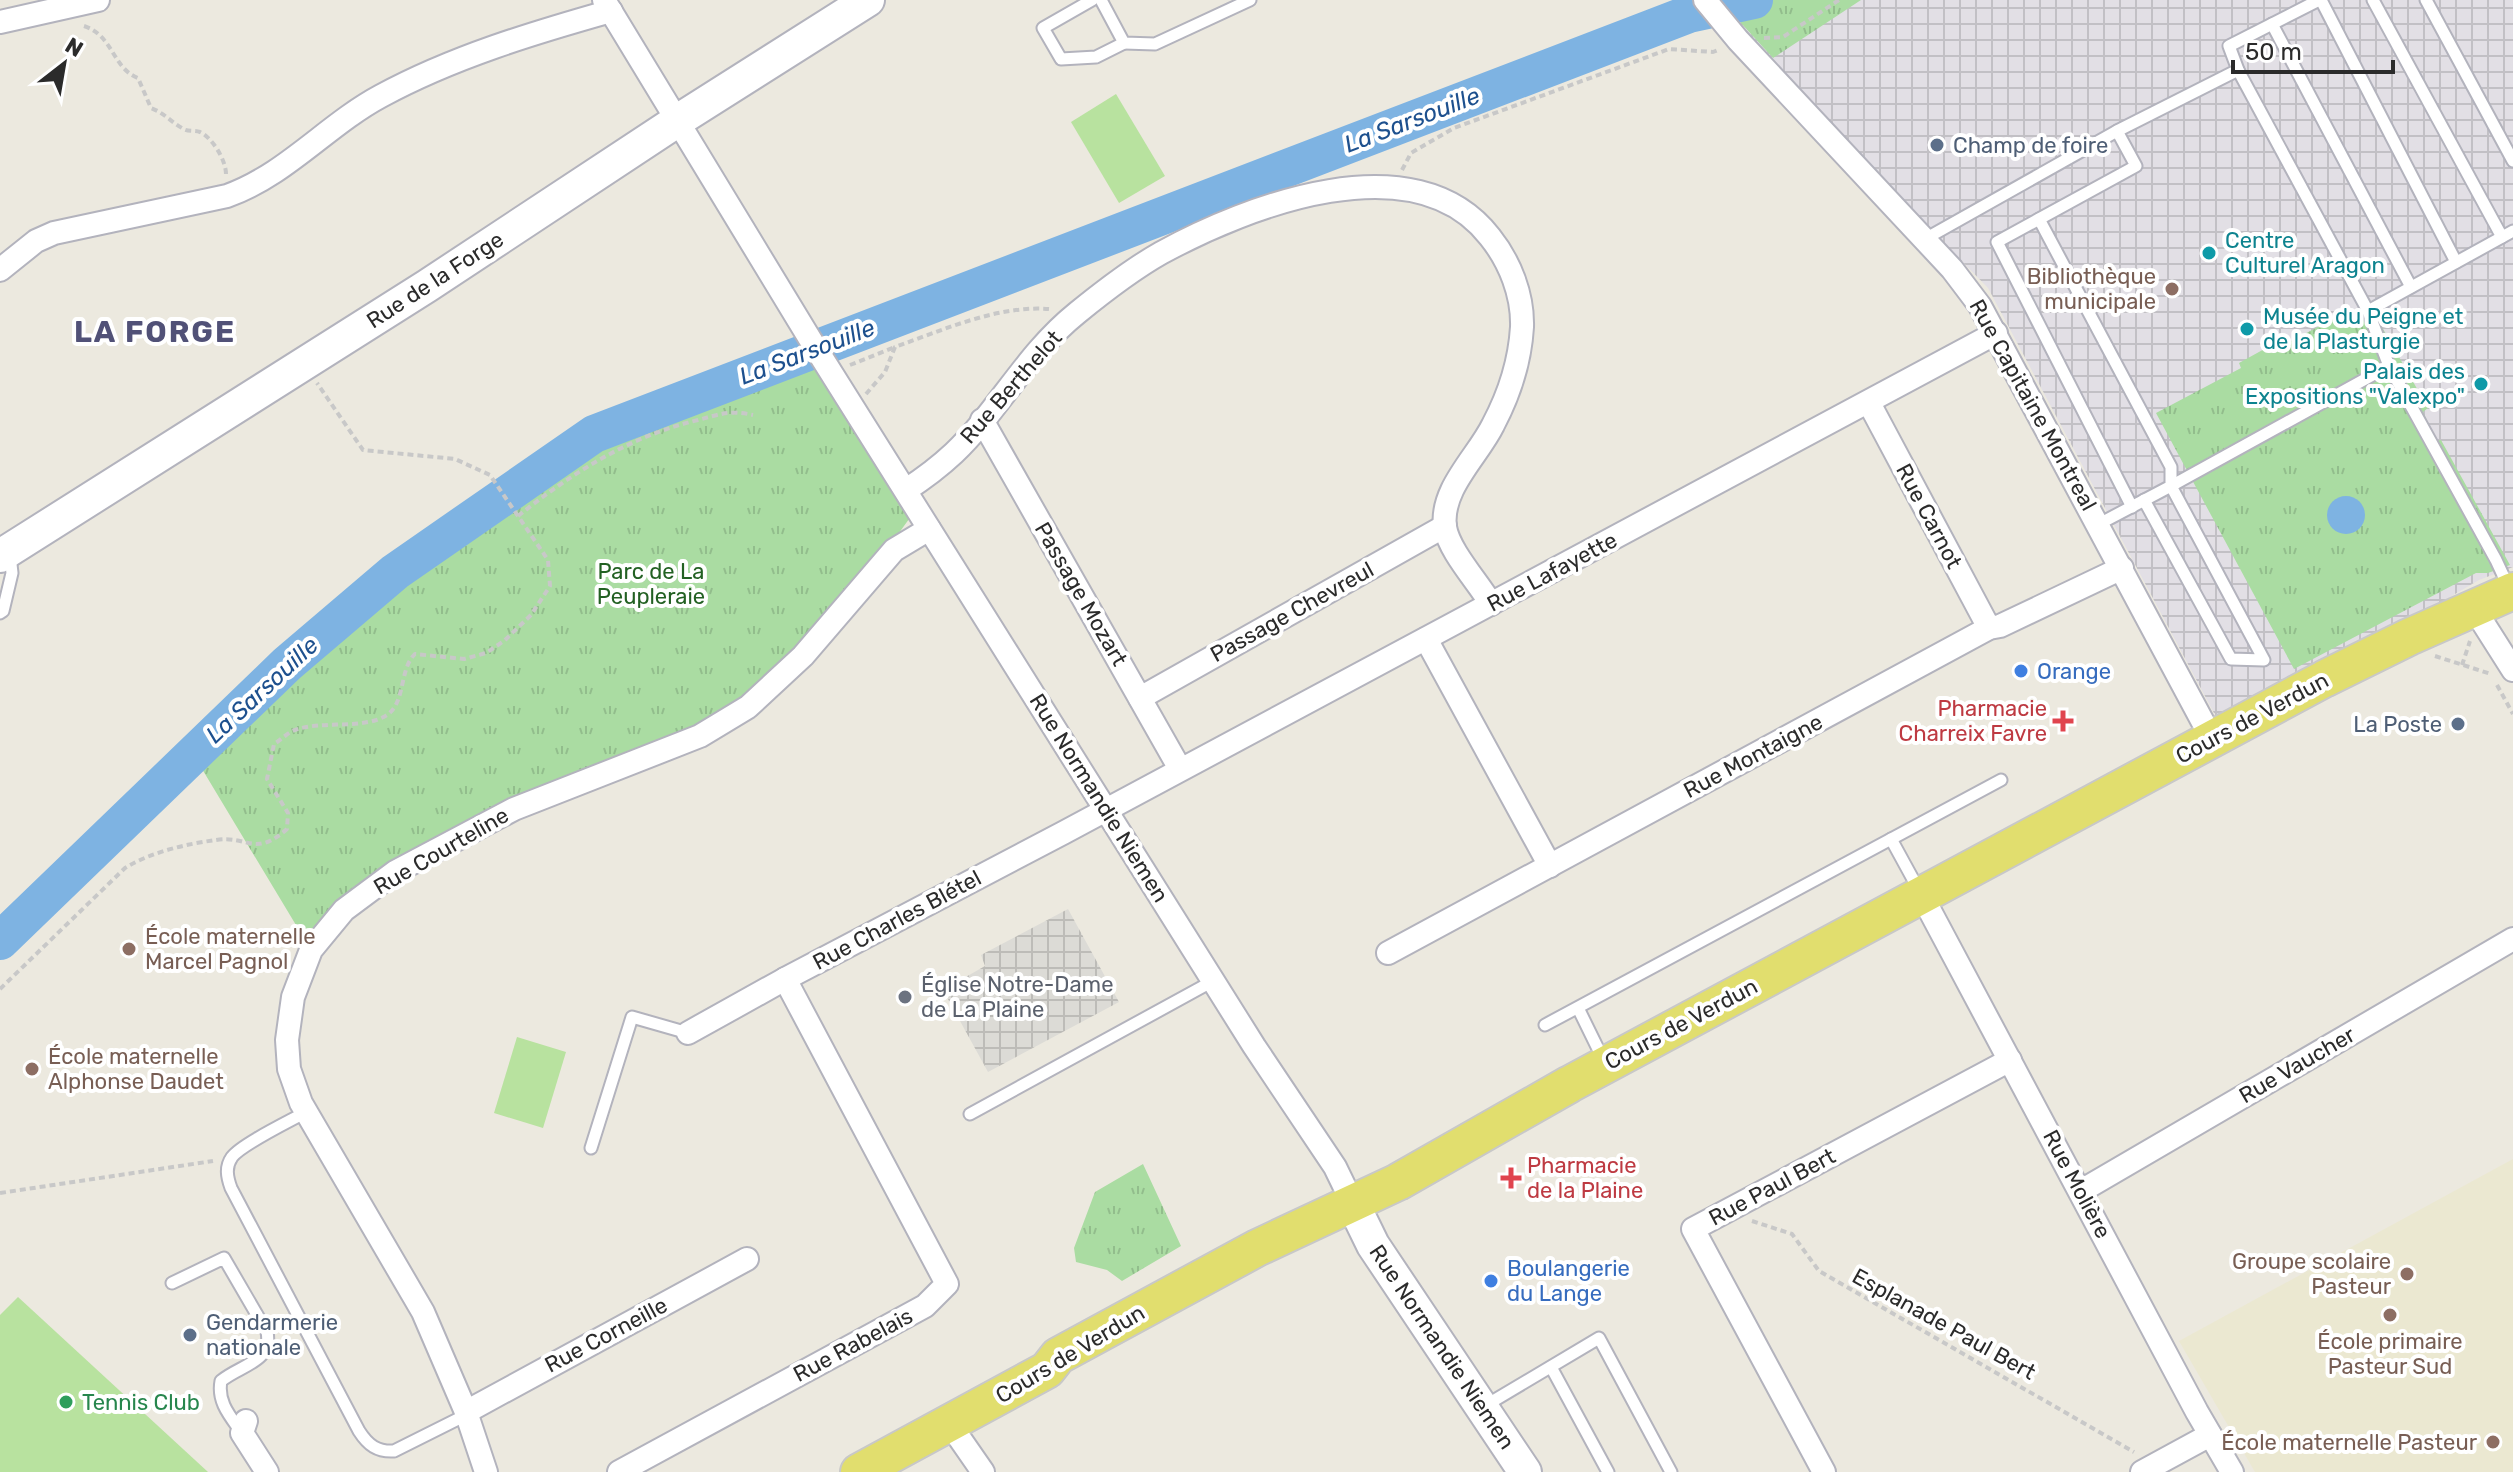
<svg xmlns="http://www.w3.org/2000/svg" width="2513" height="1472" font-family="Rubik,sans-serif">
<defs>
<pattern id="industrial-grid" width="8" height="8" patternUnits="userSpaceOnUse" patternTransform="scale(2)"><rect width="8" height="8" fill="#e2dfe5"/><path d="M0 4h8M4 0v8" fill="none" stroke="#c2c0c5"/></pattern>
<pattern id="grass-tufts" width="24" height="20" patternUnits="userSpaceOnUse" patternTransform="scale(2)"><rect width="24" height="20" fill="#aadca2"/><path d="M3 7l-1-3M5 7V3M7 7l1-3M15 17l-1-3M17 17v-4M19 17l1-3" fill="none" stroke="#92bd8c"/></pattern>
<pattern id="plaza-grid" width="8" height="8" patternUnits="userSpaceOnUse" patternTransform="scale(2)"><rect width="8" height="8" fill="#dcdbd6"/><path d="M0 4h8M4 0v8" fill="none" stroke="#bdbcb8"/></pattern>
</defs>
<rect width="100%" height="100%" fill="#ece9df"/>
<path fill="url(#industrial-grid)" d="M1768,0H2513V567L2479,580L2223,730L1988,288L1792,87L1729,10Z"/>
<path fill="#ebe8d1" d="M2513,1159V1472H2255L2179,1341Z"/>
<g fill="url(#grass-tufts)">
<path d="M1768,0H1861L1773,58L1729,10Z"/>
<path d="M2370,306L2428,408L2423,412L2437,441L2441,440L2510,565L2488,573H2476L2294,669L2156,413L2241,368L2239,363L2277,342L2280,347L2352,309L2356,315Z"/>
<path d="M827,365L917,508L857,591L748,707L395,872L311,950L193,754L287,664L395,572L594,434L695,395Z"/>
<path d="M1143,1164L1181,1246L1122,1281L1107,1270L1076,1262L1074,1248L1095,1192Z"/>
</g>
<g fill="#b8e29f">
<path d="M1116,94L1165,176L1119,203L1071,122Z"/>
<path d="M517,1037L566,1052L543,1128L494,1113Z"/>
<path d="M18,1297L208,1472H0V1315Z"/>
</g>
<path fill="url(#plaza-grid)" d="M1068,909L1119,1002L988,1072L943,990L985,966L981,955Z"/>
<circle fill="#7eb3e2" cx="2346" cy="515" r="19"/>
<g fill="none" stroke-linecap="round" stroke-linejoin="round">
<path stroke="#7eb3e2" stroke-width="38" d="M0,941L287,664L395,572L594,434L1689,14L1754,0"/>
<defs>
<g id="lane">
<path d="M1092,0L1043,28L1061,59L1096,57L1124,43"/>
<path d="M1101,0L1124,43L1155,44L1250,0"/>
<path d="M2321,0L2456,262"/>
<path d="M2373,0L2502,237"/>
<path d="M2426,0L2513,161"/>
<path d="M2272,24L2411,287"/>
<path d="M2238,70L2368,311L2513,231"/>
<path d="M2117,131L2136,166L1997,242L2132,507"/>
<path d="M2039,219L2171,467V486L2099,524"/>
<path d="M1925,239L2117,131L2238,70L2229,46L2319,0"/>
<path d="M2368,311L2389,366"/>
<path d="M2144,500L2231,659L2264,660L2171,486L2389,366L2496,560L2509,588"/>
<path d="M0,613L3,611L12,573L10,556"/>
<path d="M1891,839L1920,892"/>
<path d="M1578,1008L1604,1061"/>
<path d="M1545,1025L2001,780"/>
<path d="M306,1112C290,1121 242,1144 232,1157C225,1167 227,1177 231,1188L359,1431C368,1445 377,1452 394,1451L458,1419L466,1412"/>
<path d="M970,1114L1213,981"/>
<path d="M591,1148L632,1017L688,1033"/>
<path d="M172,1283L224,1258L267,1332C273,1362 240,1365 221,1381C217,1402 230,1416 242,1433"/>
<path d="M1551,1367L1608,1472"/>
<path d="M1483,1407L1599,1338L1671,1472"/>
</g>
<g id="street">
<path d="M604,0L810,339L1254,1046L1335,1167L1352,1202"/>
<path d="M1705,0L1738,40L1952,269L1980,306L2212,739"/>
<path d="M0,22L98,0"/>
<path d="M0,270L36,241L54,233L227,196C286,175 327,125 381,96C453,57 533,33 611,11"/>
<path d="M1869,403L1989,628"/>
<path d="M982,420L1180,769"/>
<path d="M906,490C923,479 939,467 954,453C999,410 1026,354 1077,313C1104,291 1131,270 1161,253C1247,206 1415,140 1490,237C1510,262 1523,295 1522,327C1520,360 1509,395 1493,425C1478,456 1440,489 1445,527C1449,551 1478,582 1491,604"/>
<path d="M2473,607L2513,670"/>
<path d="M1426,639L1550,866"/>
<path d="M1140,698L1445,526"/>
<path d="M1922,896L2197,1412L2232,1472"/>
<path d="M1388,953L1989,628L2000,626L2122,568"/>
<path d="M688,1033L785,979L1063,833L1996,333"/>
<path d="M2081,1191L2513,939"/>
<path d="M466,1412L747,1259"/>
<path d="M246,1421L242,1433L267,1472"/>
<path d="M949,1423L983,1472"/>
<path d="M486,1472L466,1412L423,1312L301,1103L289,1069L287,1040L293,997L311,950L344,910L395,872L514,809L700,736L748,707L803,656L894,550L929,529"/>
<path d="M619,1472L925,1306L947,1284L785,979"/>
<path d="M1824,1472L1693,1229L2010,1060"/>
<path d="M2142,1472L2210,1435"/>
</g>
<g id="secondary">
<path d="M0,556L427,286L677,121L868,0"/>
<path d="M1352,1202L1373,1245L1525,1472"/>
</g>
<path id="primary" d="M859,1472L1047,1370L1058,1356L1257,1248L1398,1182L1570,1084L2324,679L2409,637L2513,591"/>
</defs>
<use href="#lane" stroke="#b3b3bd" stroke-width="15"/>
<use href="#street" stroke="#b3b3bd" stroke-width="26"/>
<use href="#secondary" stroke="#b3b3bd" stroke-width="36"/>
<use href="#primary" stroke="#c8c8c8" stroke-width="40"/>
<g stroke="#c8c8c8" stroke-width="4" stroke-dasharray="6 4" stroke-linecap="butt">
<path d="M84,26C114,36 112,68 138,78L151,108C164,113 170,121 182,128C187,132 194,130 200,132C213,138 226,161 226,174"/>
<path d="M1764,38L1783,37L1839,0"/>
<path d="M1402,170L1411,153L1454,128L1669,49L1713,52L1718,50"/>
<path d="M850,365L895,347"/>
<path d="M866,394L885,372L895,347C943,330 998,305 1049,309"/>
<path d="M518,516C572,473 630,436 698,420C720,414 730,410 753,415"/>
<path d="M2435,656L2491,674"/>
<path d="M2462,665L2470,641"/>
<path d="M2497,685L2513,714"/>
<path d="M0,989L125,868C151,852 186,844 216,840C249,835 254,858 287,829L288,813L267,779L274,744C281,740 288,732 295,730C322,720 364,730 387,715C406,702 399,669 415,654L464,659L486,653L504,641L531,615L550,586L548,560L490,475L455,459L363,450L317,383"/>
<path d="M0,1193L213,1161"/>
<path d="M1752,1221L1792,1234L1819,1271L2134,1452"/>
</g>
<use href="#lane" stroke="#fff" stroke-width="11"/>
<use href="#street" stroke="#fff" stroke-width="22"/>
<use href="#secondary" stroke="#fff" stroke-width="32"/>
<use href="#primary" stroke="#e1de6e" stroke-width="36"/>
</g>
<g fill="#5c6f8a" stroke="#fff" stroke-width="3">
<circle cx="1937" cy="145" r="8"/>
<circle cx="2458" cy="724" r="8"/>
<circle cx="190" cy="1335" r="8"/>
</g>
<g fill="#0f9aa8" stroke="#fff" stroke-width="3">
<circle cx="2209" cy="253" r="8"/>
<circle cx="2247" cy="329" r="8"/>
<circle cx="2481" cy="384" r="8"/>
</g>
<g fill="#8d6e63" stroke="#fff" stroke-width="3">
<circle cx="2172" cy="289" r="8"/>
<circle cx="129" cy="949" r="8"/>
<circle cx="32" cy="1069" r="8"/>
<circle cx="2407" cy="1274" r="8"/>
<circle cx="2390" cy="1315" r="8"/>
<circle cx="2493" cy="1442" r="8"/>
</g>
<g fill="#3f7fe0" stroke="#fff" stroke-width="3">
<circle cx="2021" cy="671" r="8"/>
<circle cx="1491" cy="1281" r="8"/>
</g>
<g fill="#e0444e" stroke="#fff" stroke-width="3">
<path d="M2059 709h8v8h8v8h-8v8h-8v-8h-8v-8h8z"/>
<path d="M1507 1166h8v8h8v8h-8v8h-8v-8h-8v-8h8z"/>
</g>
<circle fill="#6b7280" stroke="#fff" stroke-width="3" cx="905" cy="997" r="8"/>
<circle fill="#2e9e5b" stroke="#fff" stroke-width="3" cx="66" cy="1402" r="8"/>
<g text-anchor="middle" dominant-baseline="central" stroke-width="8" stroke-linejoin="round" paint-order="stroke">
<g font-size="22" fill="#4e5e75" stroke="#fff" text-anchor="start">
<text x="1953" y="145">Champ de foire</text>
<text x="2442" y="724" text-anchor="end">La Poste</text>
<text x="206" y="1322">Gendarmerie<tspan x="206" dy="25">nationale</tspan></text>
</g>
<g font-size="22" fill="#0d838f" stroke="#fff" text-anchor="start">
<text x="2225" y="240">Centre<tspan x="2225" dy="25">Culturel Aragon</tspan></text>
<text x="2263" y="316">Musée du Peigne et<tspan x="2263" dy="25">de la Plasturgie</tspan></text>
<text x="2465" y="371" text-anchor="end">Palais des<tspan x="2465" dy="25">Expositions "Valexpo"</tspan></text>
</g>
<g font-size="22" fill="#785e54" stroke="#fff" text-anchor="end">
<text x="2156" y="276">Bibliothèque<tspan x="2156" dy="25">municipale</tspan></text>
<text x="145" y="936" text-anchor="start">École maternelle<tspan x="145" dy="25">Marcel Pagnol</tspan></text>
<text x="48" y="1056" text-anchor="start">École maternelle<tspan x="48" dy="25">Alphonse Daudet</tspan></text>
<text x="2391" y="1261">Groupe scolaire<tspan x="2391" dy="25">Pasteur</tspan></text>
<text x="2390" y="1341" text-anchor="middle">École primaire<tspan x="2390" dy="25">Pasteur Sud</tspan></text>
<text x="2477" y="1442">École maternelle Pasteur</text>
</g>
<g font-size="22" fill="#2b2b2b" stroke="#fff">
<text transform="translate(435 280) rotate(-33)">Rue de la Forge</text>
<text transform="translate(1011 387) rotate(-49)">Rue Berthelot</text>
<text transform="translate(2033 405) rotate(61)">Rue Capitaine Montreal</text>
<text transform="translate(1929 516) rotate(62)">Rue Carnot</text>
<text transform="translate(1552 572) rotate(-28)">Rue Lafayette</text>
<text transform="translate(1081 594) rotate(60)">Passage Mozart</text>
<text transform="translate(1292 612) rotate(-29)">Passage Chevreul</text>
<text transform="translate(2252 718) rotate(-28)">Cours de Verdun</text>
<text transform="translate(1753 756) rotate(-28)">Rue Montaigne</text>
<text transform="translate(1099 798) rotate(58)">Rue Normandie Niemen</text>
<text transform="translate(441 851) rotate(-30)">Rue Courteline</text>
<text transform="translate(897 920) rotate(-28)">Rue Charles Blétel</text>
<text transform="translate(1681 1024) rotate(-28)">Cours de Verdun</text>
<text transform="translate(2297 1065) rotate(-30)">Rue Vaucher</text>
<text transform="translate(2077 1184) rotate(62)">Rue Molière</text>
<text transform="translate(1772 1187) rotate(-28)">Rue Paul Bert</text>
<text transform="translate(1944 1324) rotate(29)">Esplanade Paul Bert</text>
<text transform="translate(606 1335) rotate(-28)">Rue Corneille</text>
<text transform="translate(853 1345) rotate(-28)">Rue Rabelais</text>
<text transform="translate(1442 1347) rotate(56)">Rue Normandie Niemen</text>
<text transform="translate(1070 1354) rotate(-31)">Cours de Verdun</text>
</g>
<g font-size="22" fill="#236123" stroke="#fff">
<text x="651" y="571">Parc de La<tspan x="651" dy="25">Peupleraie</tspan></text>
</g>
<g font-size="22" fill="#366cbe" stroke="#fff" text-anchor="start">
<text x="2037" y="671">Orange</text>
<text x="1507" y="1268">Boulangerie<tspan x="1507" dy="25">du Lange</tspan></text>
</g>
<g font-size="22" fill="#be3a42" stroke="#fff" text-anchor="end">
<text x="2047" y="708">Pharmacie<tspan x="2047" dy="25">Charreix Favre</tspan></text>
<text x="1527" y="1165" text-anchor="start">Pharmacie<tspan x="1527" dy="25">de la Plaine</tspan></text>
</g>
<g font-size="22" fill="#5b616d" stroke="#fff" text-anchor="start">
<text x="921" y="984">Église Notre-Dame<tspan x="921" dy="25">de La Plaine</tspan></text>
</g>
<g font-size="22" fill="#27864d" stroke="#fff" text-anchor="start">
<text x="82" y="1402">Tennis Club</text>
</g>
<g font-size="24" font-style="italic" fill="#1d508e" stroke="#fff">
<text transform="translate(1412 120) rotate(-21)">La Sarsouille</text>
<text transform="translate(807 352) rotate(-21)">La Sarsouille</text>
<text transform="translate(262 690) rotate(-43)">La Sarsouille</text>
</g>
<g font-size="30" font-weight="bold" letter-spacing="2" fill="#515177" stroke="#fff">
<text x="155" y="332">LA FORGE</text>
</g>
</g>
<g transform="translate(64 64) rotate(31)" stroke="#ffffff" stroke-width="6" paint-order="stroke">
<path d="M0-6L14 30L0 20L-14 30Z" fill="#2b2b2b"/>
<text y="-12" font-size="22" font-weight="bold" text-anchor="middle" fill="#2b2b2b">N</text>
</g>
<path d="M2233 60v12h160v-12" fill="none" stroke="#2b2b2b" stroke-width="4"/>
<text x="2245" y="60" font-size="24" fill="#2b2b2b" stroke="#ffffff" stroke-width="6" paint-order="stroke">50 m</text>
</svg>
